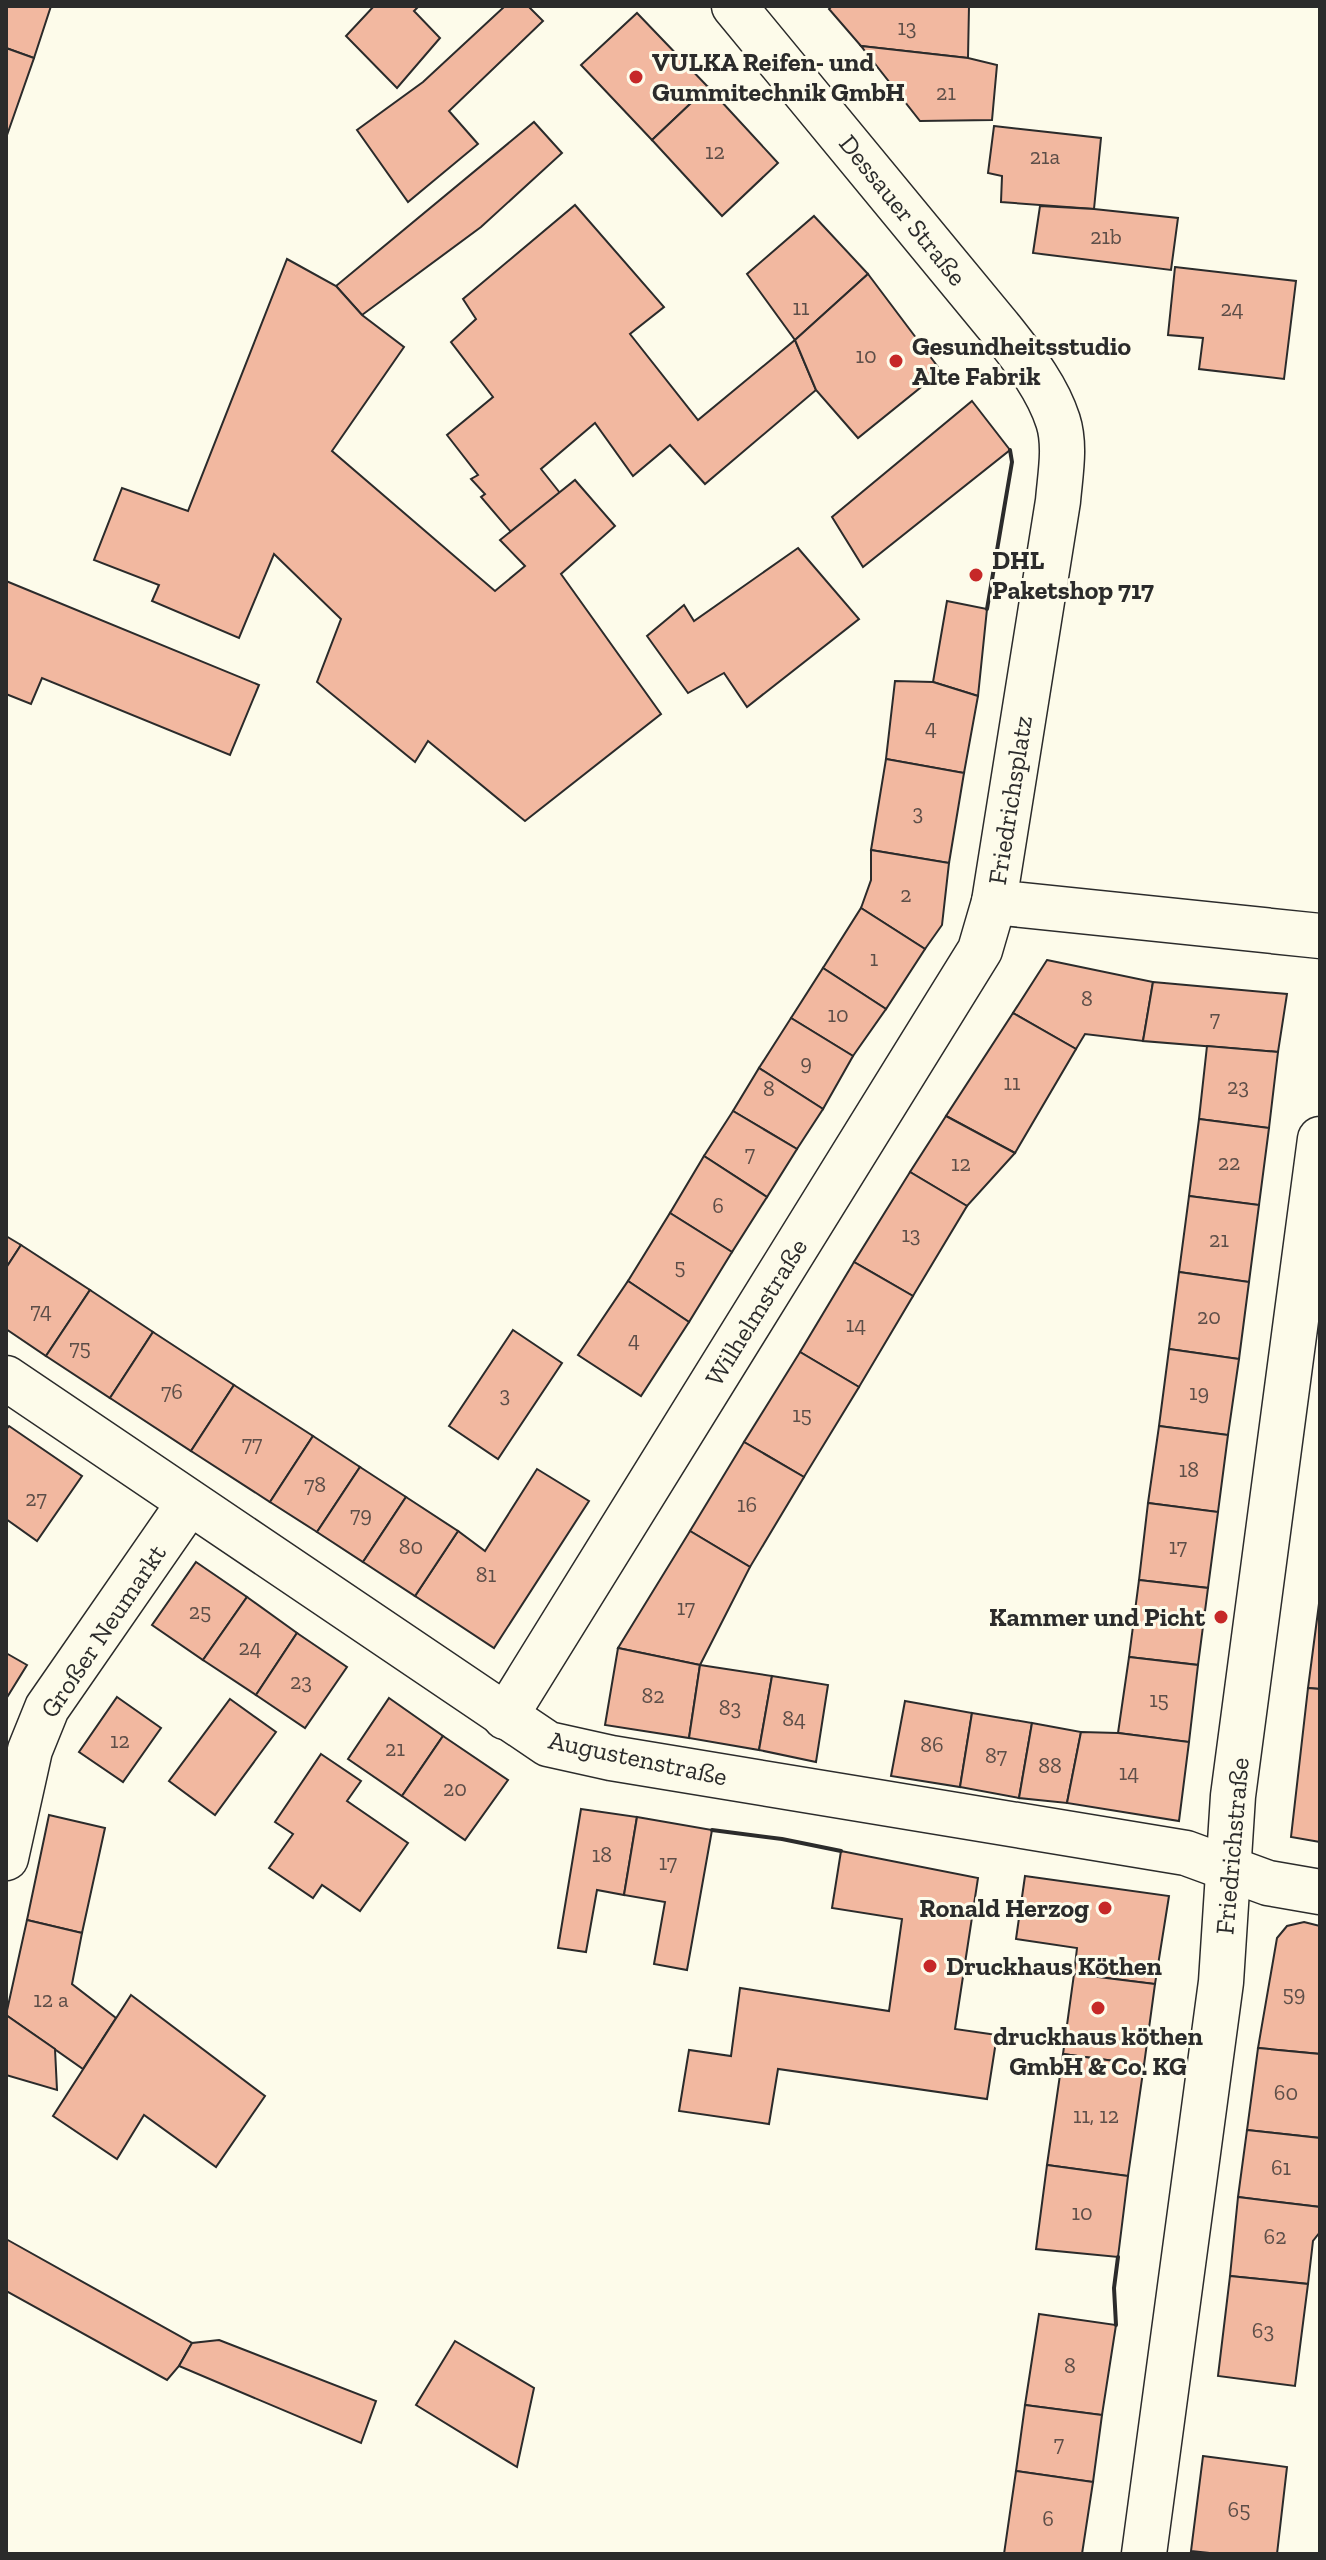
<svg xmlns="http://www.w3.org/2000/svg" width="1326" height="2560" font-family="'Zilla Slab',serif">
<rect width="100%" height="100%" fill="#fdfbea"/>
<g fill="#f2b8a0" stroke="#2b2b2b" stroke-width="2">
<path d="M6,6H51L34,58L6,48Z"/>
<path d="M374,6H419L414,11L440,38L397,88L346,36Z"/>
<path d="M505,6H528L543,21L449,111L478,144L408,202L357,130L423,82Z"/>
<path d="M832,6H969L968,58L861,46L829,9Z"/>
<path d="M637,13L708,87L652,140L581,65Z"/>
<path d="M861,46L968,58L997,65L992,120L920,121Z"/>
<path d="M6,48L34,58L6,138Z"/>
<path d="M708,87L778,163L722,216L652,140Z"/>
<path d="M534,122L562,153L481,227L362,315L336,286Z"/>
<path d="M994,126L1101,138L1094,209L1001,202L1002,176L988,173Z"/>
<path d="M575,205L664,307L630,334L698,420L795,340L816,390L705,484L670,445L633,476L595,423L541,469L560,493L511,532L481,497L485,494L471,479L478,475L447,435L493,397L451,342L476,319L463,299Z"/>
<path d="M1040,206L1094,209L1178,218L1171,270L1033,253Z"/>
<path d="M814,216L868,274L795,340L747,274Z"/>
<path d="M287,259L336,286L362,315L404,347L332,451L495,591L525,566L500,540L575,480L615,526L561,574L661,714L525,821L428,741L415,762L317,682L341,619L274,554L239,638L152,601L159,585L94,560L122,488L188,511Z"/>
<path d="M1175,267L1296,281L1284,379L1199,369L1203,338L1168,335Z"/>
<path d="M868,274L941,371L858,438L816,390L795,340Z"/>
<path d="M972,401L1010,450L863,567L832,517Z"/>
<path d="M798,548L859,619L747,707L724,673L688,693L647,636L684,605L694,621Z"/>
<path d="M6,581L259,685L230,755L42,678L31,704L6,694Z"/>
<path d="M947,601L987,609L978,696L933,682Z"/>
<path d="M895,681L933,682L978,696L964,773L886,759Z"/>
<path d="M886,759L964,773L949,863L871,850Z"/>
<path d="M871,850L949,863L942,925L925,949L861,908L871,880Z"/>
<path d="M861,908L925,949L886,1009L823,968Z"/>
<path d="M1047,960L1153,982L1143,1041L1085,1034L1076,1049L1013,1013Z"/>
<path d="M823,968L886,1009L853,1056L791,1018Z"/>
<path d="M1153,982L1287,994L1278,1052L1143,1041Z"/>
<path d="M1013,1013L1076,1049L1015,1153L946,1116Z"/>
<path d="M791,1018L853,1056L823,1109L759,1068Z"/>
<path d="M1207,1046L1278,1052L1269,1128L1199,1119Z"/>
<path d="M759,1068L823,1109L797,1149L733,1111Z"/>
<path d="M733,1111L797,1149L767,1197L704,1156Z"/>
<path d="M946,1116L1015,1153L967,1206L910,1172Z"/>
<path d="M1199,1119L1269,1128L1259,1205L1189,1196Z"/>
<path d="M704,1156L767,1197L732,1252L670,1213Z"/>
<path d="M910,1172L967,1206L913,1296L854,1262Z"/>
<path d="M1189,1196L1259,1205L1249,1282L1179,1272Z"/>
<path d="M670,1213L732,1252L689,1322L628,1281Z"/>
<path d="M6,1236L21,1245L6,1268Z"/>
<path d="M21,1245L90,1290L46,1356L6,1329V1268Z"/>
<path d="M854,1262L913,1296L859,1387L800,1352Z"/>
<path d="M1179,1272L1249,1282L1239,1359L1169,1349Z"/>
<path d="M628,1281L689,1322L641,1396L578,1355Z"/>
<path d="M90,1290L153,1332L110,1398L46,1356Z"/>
<path d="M513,1330L562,1363L498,1459L449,1426Z"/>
<path d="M153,1332L234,1385L191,1451L110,1398Z"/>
<path d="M1169,1349L1239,1359L1228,1435L1159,1426Z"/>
<path d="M800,1352L859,1387L804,1477L744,1442Z"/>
<path d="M234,1385L313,1436L270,1502L191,1451Z"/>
<path d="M9,1426L82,1476L37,1541L6,1519V1430Z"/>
<path d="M1159,1426L1228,1435L1218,1512L1148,1503Z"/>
<path d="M313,1436L360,1467L317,1532L270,1502Z"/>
<path d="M744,1442L804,1477L750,1567L690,1531Z"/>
<path d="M360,1467L406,1497L363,1562L317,1532Z"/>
<path d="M537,1469L589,1501L494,1648L415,1596L458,1531L485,1551Z"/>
<path d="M406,1497L458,1531L415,1596L363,1562Z"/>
<path d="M1148,1503L1218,1512L1208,1588L1139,1580Z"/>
<path d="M690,1531L750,1567L700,1665L618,1648Z"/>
<path d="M196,1562L247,1597L203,1660L152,1625Z"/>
<path d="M1139,1580L1208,1588L1198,1665L1129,1657Z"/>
<path d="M1320,1596V1689L1308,1688Z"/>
<path d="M247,1597L297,1633L256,1695L203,1660Z"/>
<path d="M297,1633L347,1667L305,1728L256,1695Z"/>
<path d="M618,1648L700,1665L689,1738L605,1725Z"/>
<path d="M6,1653L27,1665L6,1699Z"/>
<path d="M1129,1657L1198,1665L1189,1742L1118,1733Z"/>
<path d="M700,1665L772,1676L759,1750L689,1738Z"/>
<path d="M772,1676L828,1685L816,1762L759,1750Z"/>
<path d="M1308,1688L1320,1689V1842L1291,1837Z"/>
<path d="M117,1697L161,1728L123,1782L79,1752Z"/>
<path d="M389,1698L443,1736L402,1796L348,1759Z"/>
<path d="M230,1699L276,1732L215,1815L169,1781Z"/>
<path d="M905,1701L972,1713L960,1787L891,1776Z"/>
<path d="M972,1713L1032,1723L1019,1798L960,1787Z"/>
<path d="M1032,1723L1081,1732L1067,1803L1019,1798Z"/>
<path d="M1081,1732L1118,1733L1189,1742L1179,1821L1067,1803Z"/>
<path d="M443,1736L508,1780L465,1840L402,1796Z"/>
<path d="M321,1754L361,1781L347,1801L408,1843L360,1911L322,1885L313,1898L269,1868L293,1834L275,1822Z"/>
<path d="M581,1809L637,1817L624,1895L597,1890L586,1952L558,1948Z"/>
<path d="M49,1815L105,1828L82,1933L27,1920Z"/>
<path d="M637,1817L712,1830L687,1970L654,1964L665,1902L624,1895Z"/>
<path d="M841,1851L978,1878L955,2029L997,2035L987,2099L778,2069L769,2124L679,2111L689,2050L731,2056L740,1988L889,2011L902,1919L832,1908Z"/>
<path d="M1025,1876L1169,1896L1155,1984L1074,1974L1077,1948L1016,1939Z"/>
<path d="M27,1920L82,1933L72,1984L116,2018L83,2069L6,2015Z"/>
<path d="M1304,1922L1320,1926V2054L1258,2048L1277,1938L1287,1926Z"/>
<path d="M1074,1974L1155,1984L1144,2065L1063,2054Z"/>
<path d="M131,1995L265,2096L216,2167L144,2115L117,2159L53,2116Z"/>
<path d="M6,2015L55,2049L57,2090L6,2075Z"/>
<path d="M1258,2048L1320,2054V2138L1247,2130Z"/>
<path d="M1063,2054L1144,2065L1128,2176L1047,2165Z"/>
<path d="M1247,2130L1320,2138V2207L1238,2197Z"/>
<path d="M1047,2165L1128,2176L1118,2257L1036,2249Z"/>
<path d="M1238,2197L1320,2207V2232L1313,2241L1308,2284L1230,2276Z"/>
<path d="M6,2239L192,2343L179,2366L167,2380L6,2291Z"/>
<path d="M1230,2276L1308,2284L1295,2386L1218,2376Z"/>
<path d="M1039,2314L1116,2325L1102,2415L1025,2405Z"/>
<path d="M219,2340L376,2401L361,2443L179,2366L192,2343Z"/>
<path d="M455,2341L534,2388L517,2467L416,2405Z"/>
<path d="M1025,2405L1102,2415L1093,2482L1016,2471Z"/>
<path d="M1203,2456L1287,2467L1277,2554H1219L1191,2551Z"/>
<path d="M1016,2471L1093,2482L1082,2554H1004Z"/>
</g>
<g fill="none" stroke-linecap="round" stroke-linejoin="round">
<defs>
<g id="minor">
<path d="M734,6L1003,332C1025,360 1047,387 1058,421C1066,446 1060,476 1058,501L994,902L1320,936"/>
<path d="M6,1378L548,1744L611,1758L1186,1853L1268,1883L1320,1892"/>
<path d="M505,1717L980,950L994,902"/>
<path d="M6,1858L30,1750L47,1708L189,1503"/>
<path d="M1144,2554L1221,1982L1233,1796L1320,1139"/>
</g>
</defs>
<use href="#minor" stroke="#2b2b2b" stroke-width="47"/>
<use href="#minor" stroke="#fdfbea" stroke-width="44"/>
<g stroke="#2b2b2b" stroke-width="4">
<path d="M987,609L1012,462L1010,450"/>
<path d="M712,1830L782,1839L841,1851"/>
<path d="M1116,2325L1114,2288L1118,2257"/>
</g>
</g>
<g fill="#c62828" stroke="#fdfbea" stroke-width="3">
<circle cx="636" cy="77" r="8"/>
<circle cx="896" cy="361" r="8"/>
<circle cx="976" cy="575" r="8"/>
<circle cx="1221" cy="1617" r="8"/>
<circle cx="1105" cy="1908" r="8"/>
<circle cx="930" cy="1966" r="8"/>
<circle cx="1098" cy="2008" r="8"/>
</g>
<g text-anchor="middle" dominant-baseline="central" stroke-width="6" stroke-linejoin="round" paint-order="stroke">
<g font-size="22" fill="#5d4e48">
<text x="907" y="27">13</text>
<text x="946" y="92">21</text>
<text x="715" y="151">12</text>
<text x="1045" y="156">21a</text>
<text x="1106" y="236">21b</text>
<text x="801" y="307">11</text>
<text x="1232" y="308">24</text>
<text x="866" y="355">10</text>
<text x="931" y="727">4</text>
<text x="918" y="812">3</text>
<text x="906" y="894">2</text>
<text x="874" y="958">1</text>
<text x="1087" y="998">8</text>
<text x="838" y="1014">10</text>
<text x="1215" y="1018">7</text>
<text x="806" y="1062">9</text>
<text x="1012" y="1082">11</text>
<text x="1238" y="1086">23</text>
<text x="769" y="1088">8</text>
<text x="750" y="1153">7</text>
<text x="1229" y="1162">22</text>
<text x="961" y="1163">12</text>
<text x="718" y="1205">6</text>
<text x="911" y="1234">13</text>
<text x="1219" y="1239">21</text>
<text x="680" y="1266">5</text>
<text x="41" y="1310">74</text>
<text x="1209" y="1316">20</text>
<text x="856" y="1324">14</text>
<text x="634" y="1339">4</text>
<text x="80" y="1347">75</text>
<text x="172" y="1391">76</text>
<text x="1199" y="1392">19</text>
<text x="505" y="1394">3</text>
<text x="802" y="1414">15</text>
<text x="252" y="1443">77</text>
<text x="1189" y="1469">18</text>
<text x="315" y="1484">78</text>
<text x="36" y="1498">27</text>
<text x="747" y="1504">16</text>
<text x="361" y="1514">79</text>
<text x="411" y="1546">80</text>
<text x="1178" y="1546">17</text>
<text x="486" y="1574">81</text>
<text x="686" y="1607">17</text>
<text x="200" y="1611">25</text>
<text x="250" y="1647">24</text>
<text x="301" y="1681">23</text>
<text x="653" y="1695">82</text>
<text x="1159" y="1699">15</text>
<text x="730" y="1707">83</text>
<text x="794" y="1718">84</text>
<text x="120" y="1740">12</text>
<text x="932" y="1744">86</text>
<text x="395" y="1748">21</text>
<text x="996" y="1755">87</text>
<text x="1050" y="1765">88</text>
<text x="1129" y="1772">14</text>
<text x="455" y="1788">20</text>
<text x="602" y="1854">18</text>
<text x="668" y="1862">17</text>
<text x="1294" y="1993">59</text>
<text x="51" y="1999">12 a</text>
<text x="1286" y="2092">60</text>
<text x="1096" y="2115">11, 12</text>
<text x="1281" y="2167">61</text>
<text x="1082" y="2212">10</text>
<text x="1275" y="2236">62</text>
<text x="1263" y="2330">63</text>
<text x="1070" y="2365">8</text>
<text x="1059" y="2443">7</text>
<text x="1239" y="2509">65</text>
<text x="1048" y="2518">6</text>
</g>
<g font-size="26" font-weight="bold" fill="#2b2b2b" stroke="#fdfbea" text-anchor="start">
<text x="652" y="62">VULKA Reifen- und<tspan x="652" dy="30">Gummitechnik GmbH</tspan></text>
<text x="912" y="346">Gesundheitsstudio<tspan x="912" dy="30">Alte Fabrik</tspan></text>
<text x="992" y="560">DHL<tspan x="992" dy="30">Paketshop 717</tspan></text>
<text x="1205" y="1617" text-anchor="end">Kammer und Picht</text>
<text x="1089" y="1908" text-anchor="end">Ronald Herzog</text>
<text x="946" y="1966">Druckhaus Köthen</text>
<text x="1098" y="2036" text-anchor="middle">druckhaus köthen<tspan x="1098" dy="30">GmbH &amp; Co. KG</tspan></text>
</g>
<g font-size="26" fill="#2b2b2b" stroke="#fdfbea">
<text transform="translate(903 210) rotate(51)">Dessauer Straße</text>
<text transform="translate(1010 800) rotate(-81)">Friedrichsplatz</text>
<text transform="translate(756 1312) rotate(-58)">Wilhelmstraße</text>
<text transform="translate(103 1631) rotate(-56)">Großer Neumarkt</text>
<text transform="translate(638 1758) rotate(12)">Augustenstraße</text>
<text transform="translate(1232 1846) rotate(-85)">Friedrichstraße</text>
</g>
</g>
<rect width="1326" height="2560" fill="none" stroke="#2b2b2b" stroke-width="16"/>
</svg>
